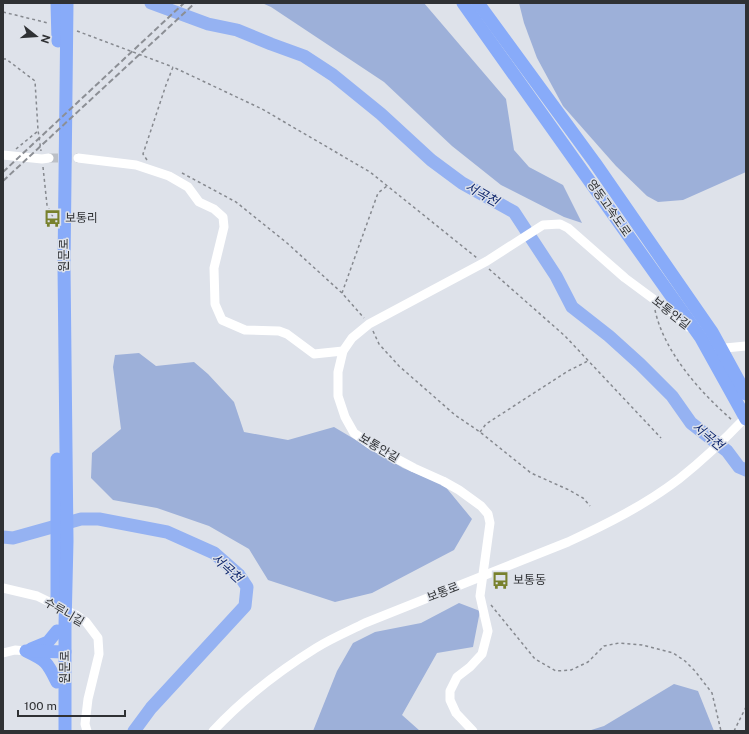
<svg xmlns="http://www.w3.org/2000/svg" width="749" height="734" font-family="'Public Sans','Noto Sans KR',sans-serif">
<rect width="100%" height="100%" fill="#dee2ea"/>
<g fill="#9db0d9">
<path d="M262,3H424L506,99L514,150L529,167L563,185L582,223L564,217L501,185L452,146L384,82L271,7Z"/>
<path d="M519,3H746V172L683,200L658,202L647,196L616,166L563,106L537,58L524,23Z"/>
<path d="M139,353L156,366L194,362L208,374L234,402L244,432L288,440L334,427L403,468L444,485L472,519L454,550L372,593L335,602L268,580L249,549L209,526L157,508L113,500L91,478L92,453L121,429L113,367L115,355Z"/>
<path d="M459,603L480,611L473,647L437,653L402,715L420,731H313L337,671L353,643L375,632L421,623Z"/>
<path d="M674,684L698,691L714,731H588L604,726Z"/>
</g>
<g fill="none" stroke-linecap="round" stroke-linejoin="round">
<g stroke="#95b2f2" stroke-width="13">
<path d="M151,3L208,24L237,30L271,44L304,56L333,75L381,114L431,160L462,183L514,212L556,276L572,307L609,336L640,364L672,396L691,423L727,451L739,467L746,470"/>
<path d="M3,537L13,538L81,519H99L167,532L214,553L239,575L247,587L245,606L151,708L134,731"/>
</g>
<path stroke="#bbbfc6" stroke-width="9" stroke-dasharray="9 4.5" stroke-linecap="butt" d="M49,158H78"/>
<g stroke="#86898f" stroke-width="1.5" stroke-dasharray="3 3" stroke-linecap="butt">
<path d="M3,12L48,23"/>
<path d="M77,31L173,67"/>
<path d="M3,59H6L35,81L38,130L41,151"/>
<path d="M16,149L38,131"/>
<path d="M147,160L143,154L166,85L173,67L262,109L370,172L477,258"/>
<path d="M43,167L47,205L55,221"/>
<path d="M182,173L236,202L287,243L342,293L364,318"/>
<path d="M489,269L565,336L661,438"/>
<path d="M342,293L378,193L387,186"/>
<path d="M655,310C664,352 700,392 732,420"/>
<path d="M373,331L379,344L399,366L455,415L480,432L531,473L569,490L583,498L590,506"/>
<path d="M480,432L486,424L568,371L588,361"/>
<path d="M491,605L535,659L556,671L571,670L588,662L604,646L619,643L642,645L673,653L685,661L695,671L712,693L721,731"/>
<path d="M734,731L746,707"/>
</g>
<g stroke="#fff" stroke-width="9">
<path d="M3,155L42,159L49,158"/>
<path d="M78,158L136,165L169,176L188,187L199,202L214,209L223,217L224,227L214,268L215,304L222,320L245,330L279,331L287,334L314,354L343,351"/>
<path d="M718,347L725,348L746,346"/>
<path d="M3,588L37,596L76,615L86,622L98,638L99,654L88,699L85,724L87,731"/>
<path d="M3,653L15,650L26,651"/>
<path d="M213,731C243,699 279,671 316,648C332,638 349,631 365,623L568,542C607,524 645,505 679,479C703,460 725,439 746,417"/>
<path d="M473,731L456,713L450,700V691L457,677L470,667L482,654L488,631L480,596L490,523L488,514L481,506L459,490L443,481L414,468L371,445L354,433L345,417L338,396V372L343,351L352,338L369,324L487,261L543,225L560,224L568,228L625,278L675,315L688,327"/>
</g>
<g stroke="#88abf9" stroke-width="13">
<path d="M57,3L58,41"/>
<path d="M463,3L701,338L746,419"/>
<path d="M478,3L595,163L712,332L746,394"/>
<path d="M57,459V603"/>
<path d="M31,649L48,642L57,631"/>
<path d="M26,651C47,661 47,662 57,682"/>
<path d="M31,651L65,652"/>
<path d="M65,731V626L67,541L64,266L67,3"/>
</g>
<g stroke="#8c8f95" stroke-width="2" stroke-dasharray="6 3" stroke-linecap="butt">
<path d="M3,172L184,3"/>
<path d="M3,181L195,3"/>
</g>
</g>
<defs>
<symbol id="bus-bare" viewBox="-9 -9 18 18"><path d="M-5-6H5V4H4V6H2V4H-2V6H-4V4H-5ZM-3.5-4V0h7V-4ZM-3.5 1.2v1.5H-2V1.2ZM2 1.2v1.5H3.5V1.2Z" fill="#78812d" stroke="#dee2ea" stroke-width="2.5" paint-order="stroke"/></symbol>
</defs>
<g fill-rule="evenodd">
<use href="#bus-bare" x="40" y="206" width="25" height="25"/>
<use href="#bus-bare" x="488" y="568" width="25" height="25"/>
</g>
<g text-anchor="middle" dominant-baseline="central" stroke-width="3" stroke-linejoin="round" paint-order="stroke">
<g font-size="12" fill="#2f3134" stroke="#dee2ea">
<text transform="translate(609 208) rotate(55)">영동고속도로</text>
<text transform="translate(64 255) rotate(-90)">원문로</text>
<text transform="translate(671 313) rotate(38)">보통안길</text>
<text transform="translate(379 448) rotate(31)">보통안길</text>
<text transform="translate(443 592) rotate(-21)">보통로</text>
<text transform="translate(64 612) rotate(30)">수루니길</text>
<text transform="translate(65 667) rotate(-90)">원문로</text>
</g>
<g font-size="12" fill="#2f3134" stroke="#dee2ea" text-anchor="start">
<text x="65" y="218">보통리</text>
<text x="513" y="580">보통동</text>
</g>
<g font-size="13" font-style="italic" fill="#0f276e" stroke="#dee2ea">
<text transform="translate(482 194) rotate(29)">서곡천</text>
<text transform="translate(708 436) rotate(39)">서곡천</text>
<text transform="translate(227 568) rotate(42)">서곡천</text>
</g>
</g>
<rect width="749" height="734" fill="none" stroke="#2f3134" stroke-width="8"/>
<g transform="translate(36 36) rotate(107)" stroke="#dee2ea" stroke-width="3" paint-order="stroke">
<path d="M0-3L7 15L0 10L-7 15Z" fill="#2f3134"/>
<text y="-6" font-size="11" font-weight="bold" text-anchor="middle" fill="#2f3134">N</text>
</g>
<path d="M18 710v6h107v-6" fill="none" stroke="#2f3134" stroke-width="2"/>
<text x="24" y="710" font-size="12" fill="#2f3134" stroke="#dee2ea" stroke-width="3" paint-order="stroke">100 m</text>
</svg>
